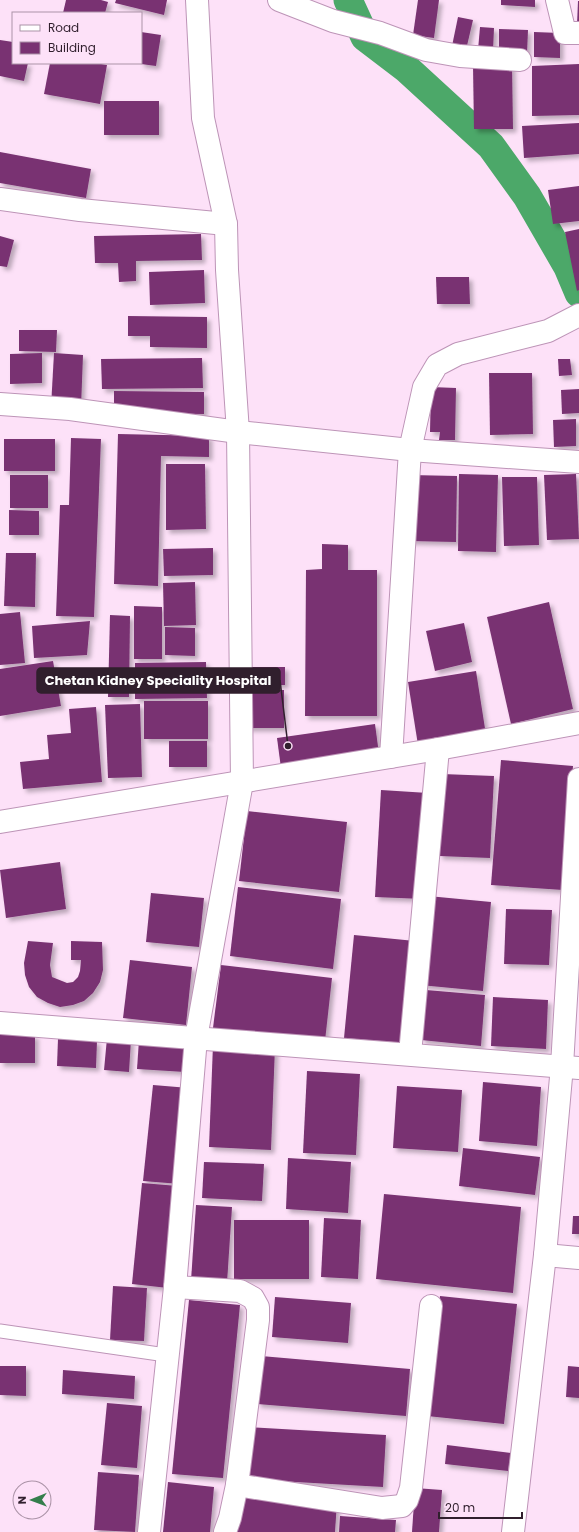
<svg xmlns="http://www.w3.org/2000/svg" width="579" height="1532" font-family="Poppins,sans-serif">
<defs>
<filter id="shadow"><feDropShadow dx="3.5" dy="3.5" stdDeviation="2" flood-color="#0004"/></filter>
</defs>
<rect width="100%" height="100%" fill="#fde1f8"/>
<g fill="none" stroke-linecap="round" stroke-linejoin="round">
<path stroke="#4ca869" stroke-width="29" d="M348,0L365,37L407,69L491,146L527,196L568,267L579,293"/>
</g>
<g fill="#793272" filter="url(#shadow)">
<path d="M66,0H101L108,2L105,13H63Z"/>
<path d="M116,0H167L164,15L115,3Z"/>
<path d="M418,0H439L434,38L413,35Z"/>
<path d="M501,0H535V7L501,5Z"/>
<path d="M578,1H579V25H577Z"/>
<path d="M458,17L473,20L466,50L452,46Z"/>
<path d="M480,27L494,28L493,51L478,50Z"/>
<path d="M499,29L528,30L527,54L499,53Z"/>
<path d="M141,32L161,35L156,66L141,64Z"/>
<path d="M534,32L560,33V58L534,57Z"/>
<path d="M0,40L13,42V63H28L24,81L0,76Z"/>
<path d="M50,63H95L107,65L100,104L44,94Z"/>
<path d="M579,64V115L532,116V66Z"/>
<path d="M512,65L513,129H474L473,66Z"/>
<rect x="104" y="101" width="55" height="34"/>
<path d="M579,123V154L524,158L522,126Z"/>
<path d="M0,152L91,169L86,198L0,183Z"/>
<path d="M579,186V221L553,224L548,190Z"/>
<path d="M579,229V290L577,291L565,232Z"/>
<path d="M201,234L202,260L136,261V281L119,282L118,263H95L94,236Z"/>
<path d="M0,236L14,240L7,267L0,266Z"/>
<path d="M204,270L205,303L150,305L149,272Z"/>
<path d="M436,277H469L470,304H437Z"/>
<path d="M128,316L207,317V348L150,347V336H128Z"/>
<path d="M19,330H57L56,352L19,351Z"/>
<path d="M42,353V383L10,384V354Z"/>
<path d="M54,353L83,355L81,408L51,407Z"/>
<path d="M202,358L203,388L102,389L101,359Z"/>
<path d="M558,359H570L572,375L559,376Z"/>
<path d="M489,373H532L533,434L490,435Z"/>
<path d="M431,387L456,388L455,440H439L440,432H430Z"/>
<path d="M579,389V413L562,414L561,390Z"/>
<path d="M114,391L204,392V414L114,413Z"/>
<path d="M576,419V446L554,447L553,420Z"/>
<path d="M118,434L209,436V457L161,456L158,586L114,584Z"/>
<path d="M71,438L101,439L94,617L56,616L60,505H69Z"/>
<rect x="4" y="439" width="51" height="32"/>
<path d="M166,464H205L206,529L166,530Z"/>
<path d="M459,474L498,475L496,552L458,551Z"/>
<path d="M576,474L579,539L547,540L544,475Z"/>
<rect x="10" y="475" width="38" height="33"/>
<path d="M410,475L457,476L456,542L409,541Z"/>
<path d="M502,477H537L539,545L504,546Z"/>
<path d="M9,510L39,511V535H9Z"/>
<path d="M322,544L348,545V570H377V716H305L306,570L322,569Z"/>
<path d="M213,548V575L164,576L163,549Z"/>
<path d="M6,553H36L35,607L4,606Z"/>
<path d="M195,582L196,625L164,626L163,583Z"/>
<path d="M549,602L573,709L511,724L487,617Z"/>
<path d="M134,606L162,607V659H134Z"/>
<path d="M20,612L25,663L0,665V614Z"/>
<path d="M110,615L130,616L129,697H108Z"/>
<path d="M90,621L87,655L34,658L32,626Z"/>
<path d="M464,623L472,662L435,671L426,631Z"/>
<path d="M165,627L195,628V656L165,655Z"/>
<path d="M53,661L61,706L0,716V669Z"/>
<path d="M206,662L207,698L135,699V663Z"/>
<path d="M246,667H285V685H245Z"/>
<path d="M476,671L486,735L418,745L408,682Z"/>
<rect x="242" y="690" width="42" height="38"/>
<rect x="144" y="701" width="64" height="38"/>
<path d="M140,704L142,777L108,778L105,705Z"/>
<path d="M96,707L102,782L23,789L20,762L49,759L47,735L71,733L69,709Z"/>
<path d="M375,724L379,754L281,768L277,738Z"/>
<rect x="169" y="741" width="38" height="26"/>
<path d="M501,760L573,766L563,890L491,885Z"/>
<path d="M442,774L494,776L490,858L439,856Z"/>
<path d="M381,790L428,793L423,899L375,897Z"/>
<path d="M247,811L347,822L339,892L239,881Z"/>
<path d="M60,862L66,909L6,918L0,870Z"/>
<path d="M238,887L341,899L333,969L230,956Z"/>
<path d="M151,893L204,898L199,947L146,942Z"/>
<path d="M428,896L491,902L483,991L420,985Z"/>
<path d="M506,909L552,910L549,965L504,964Z"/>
<path d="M354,935L415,941L406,1043L344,1038Z"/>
<path d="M28,941L53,943L50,965L52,977L67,983L73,982L78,977L80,971L81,960H71V941L102,942L103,970L100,982L93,993L84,1001L73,1005L60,1007L48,1003L37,997L29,987L25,975L24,963Z"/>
<path d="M130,960L192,967L186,1025L123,1018Z"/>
<path d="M221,965L332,978L325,1041L213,1028Z"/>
<path d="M426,990L485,995L481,1046L421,1040Z"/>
<path d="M493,997L548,1000L546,1049L491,1046Z"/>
<rect x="0" y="1035" width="35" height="28"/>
<path d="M107,1038L131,1040L129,1072L104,1070Z"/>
<path d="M58,1039L97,1041L96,1068L57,1066Z"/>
<path d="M139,1040L187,1043L185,1072L137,1069Z"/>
<path d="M213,1045L275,1047L271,1150L209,1147Z"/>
<path d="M307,1071L360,1074L356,1155L303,1153Z"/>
<path d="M483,1082L541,1087L537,1146L479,1141Z"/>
<path d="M153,1085L189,1088L180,1184L143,1181Z"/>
<path d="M397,1086L462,1090L458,1152L393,1148Z"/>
<path d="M463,1148L540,1157L535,1195L459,1186Z"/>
<path d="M288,1158L351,1162L348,1213L286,1209Z"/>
<path d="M204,1162L264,1164L262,1201L202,1198Z"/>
<path d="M142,1183L178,1186L168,1288L132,1284Z"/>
<path d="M384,1194L521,1207L513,1293L376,1279Z"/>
<path d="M196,1205L232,1207L227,1283L191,1281Z"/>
<path d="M573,1216H579V1234H572Z"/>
<path d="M324,1218L361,1220L358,1279L321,1277Z"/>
<rect x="234" y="1220" width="75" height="59"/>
<path d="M113,1286L147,1288L144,1341L110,1340Z"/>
<path d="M440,1296L517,1304L504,1424L427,1416Z"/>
<path d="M275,1297L351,1303L348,1343L272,1337Z"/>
<path d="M189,1300L240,1305L223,1478L172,1474Z"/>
<path d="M261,1356L410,1369L406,1416L257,1404Z"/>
<path d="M0,1366H26V1396L0,1395Z"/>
<path d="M568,1366L579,1367V1398L566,1397Z"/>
<path d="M63,1370L135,1376L134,1399L62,1394Z"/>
<path d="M107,1403L142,1406L137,1468L101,1465Z"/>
<path d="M247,1427L386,1435L383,1487L244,1479Z"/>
<path d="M447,1445L511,1453L508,1471L445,1464Z"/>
<path d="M98,1472L139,1475L135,1532L94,1530Z"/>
<path d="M168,1482L214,1487L210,1532H163Z"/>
<path d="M415,1488L442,1490L439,1532H412Z"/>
<path d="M240,1494L337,1502L335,1532H237Z"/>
<path d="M340,1516L396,1520L395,1532H339Z"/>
</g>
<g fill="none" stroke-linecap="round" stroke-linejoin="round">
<defs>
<path id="service" d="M0,1331L166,1355"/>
<g id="minor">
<path d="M279,0L333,21L380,33L426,50L460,56L520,60"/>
<path d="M557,0L565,33H579"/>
<path d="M0,199L80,210L226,224"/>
<path d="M0,404L70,409L238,432L410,450L579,462"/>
<path d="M391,757L410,450L424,387L437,365L458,354L548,331L579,315"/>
<path d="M0,1023L579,1068"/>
<path d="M410,1054L438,749"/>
<path d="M545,1255L579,1258"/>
<path d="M175,1287L240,1291L253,1298L258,1307V1320L237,1485L230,1518L225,1532"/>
<path d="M237,1485L382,1508L402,1506L407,1500L411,1488L431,1306"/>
<path d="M149,1532L175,1287L196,1038L242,782L238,432L227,270L226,224L203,118L197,0"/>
<path d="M513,1532L545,1255L562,1066L579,779"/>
</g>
<path id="tertiary" d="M0,822L438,749L579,723"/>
</defs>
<use href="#service" stroke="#bd94b7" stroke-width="15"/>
<use href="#minor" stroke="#bd94b7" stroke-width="24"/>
<use href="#tertiary" stroke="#bd94b7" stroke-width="24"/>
<use href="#service" stroke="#fff" stroke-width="13"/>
<use href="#minor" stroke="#fff" stroke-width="22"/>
<use href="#tertiary" stroke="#fff" stroke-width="22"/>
</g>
<path fill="none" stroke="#301f2d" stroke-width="1.5" d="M288 746L280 680"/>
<circle fill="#301f2d" stroke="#fde1f8" stroke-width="1.5" cx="288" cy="746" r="4"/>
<rect fill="#301f2d" stroke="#301f2d" stroke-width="1.5" x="37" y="668" width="243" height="25" rx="4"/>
<g font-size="13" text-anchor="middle" font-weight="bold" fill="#fff">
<text x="158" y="685">Chetan Kidney Speciality Hospital</text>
</g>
<rect x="12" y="12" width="130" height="52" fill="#fde1f8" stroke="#ab93a7"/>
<rect x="20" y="25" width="20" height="6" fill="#ffffff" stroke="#ab93a7"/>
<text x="48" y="32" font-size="12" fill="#301f2d">Road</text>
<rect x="20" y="42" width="20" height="12" fill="#793272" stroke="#ab93a7"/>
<text x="48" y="52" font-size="12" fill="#301f2d">Building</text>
<g transform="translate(32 1500) rotate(269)"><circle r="19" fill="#fde1f8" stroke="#ab93a7"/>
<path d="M0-3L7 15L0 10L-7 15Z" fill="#347e4c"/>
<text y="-6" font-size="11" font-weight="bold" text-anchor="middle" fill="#301f2d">N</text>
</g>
<path d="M439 1512v6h83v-6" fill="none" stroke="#301f2d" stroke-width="2"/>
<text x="445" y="1512" font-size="12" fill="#301f2d" stroke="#fde1f8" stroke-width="3" paint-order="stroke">20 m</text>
</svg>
